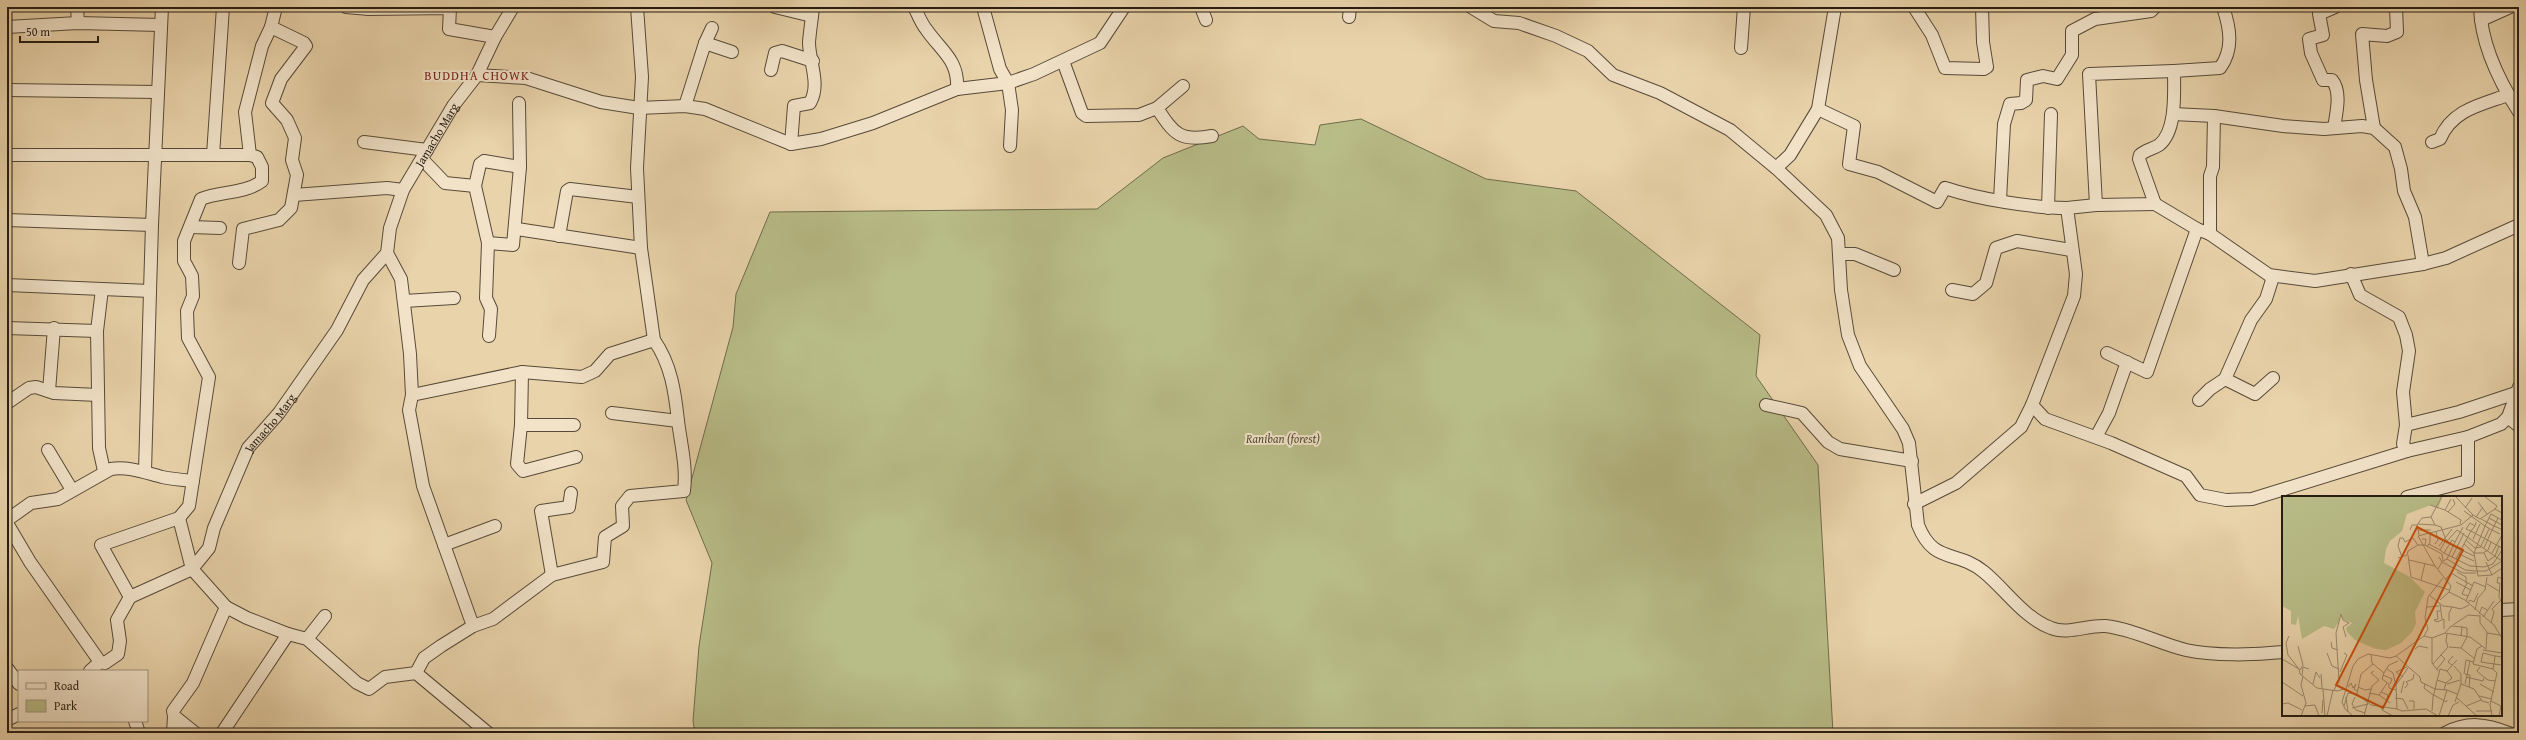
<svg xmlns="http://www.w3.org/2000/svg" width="2526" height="740" font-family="'Gentium Book Plus',serif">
<rect width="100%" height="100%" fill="#e9d3aa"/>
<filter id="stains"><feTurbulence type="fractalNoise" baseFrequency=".005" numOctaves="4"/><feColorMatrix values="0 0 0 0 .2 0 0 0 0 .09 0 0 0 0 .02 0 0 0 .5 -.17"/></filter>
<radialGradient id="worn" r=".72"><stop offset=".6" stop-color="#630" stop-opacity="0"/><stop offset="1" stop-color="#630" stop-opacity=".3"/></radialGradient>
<path fill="#b8bc87" stroke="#6f6c4d" d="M1361,119L1486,179L1576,191L1760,335L1756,376L1818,465L1833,733H695L693,721L699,646L712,563L686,500L733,327L736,294L770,212L1097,209L1163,158L1243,126L1259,139L1315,145L1320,125Z"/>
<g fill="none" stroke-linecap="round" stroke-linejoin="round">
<defs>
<g id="minor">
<path d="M77,7L78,23"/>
<path d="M346,7L369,9"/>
<path d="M370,7L369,9L450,8L449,29L495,37"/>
<path d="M775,7L812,16"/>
<path d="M914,7C918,14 921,23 926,29C941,51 959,60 957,89"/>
<path d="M983,7L1000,69L1008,83L1012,110L1010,146"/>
<path d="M1201,7L1206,20"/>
<path d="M1471,7L1494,21L1519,23L1556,36L1588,51L1613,75L1660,93L1730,130L1776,168L1826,215L1838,238L1841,290L1848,335L1860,366L1903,429L1909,443L1918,525C1934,565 1956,549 1984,572C2006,590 2024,618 2051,628C2068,635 2087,625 2105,626C2133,629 2158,643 2186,650C2213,656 2255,655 2283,652"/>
<path d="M1914,7L1932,35L1945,68L1984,69L1987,67L1983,42L1982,7"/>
<path d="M2480,7C2481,44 2499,81 2519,112"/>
<path d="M1349,17L1350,7"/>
<path d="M2481,20L2510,7"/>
<path d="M7,27L78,23L161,25"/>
<path d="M705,43L732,52"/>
<path d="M1741,48L1744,7"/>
<path d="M1063,61L1082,113L1086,116L1139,115L1157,108L1183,86"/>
<path d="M771,70L775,53L782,51L813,61"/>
<path d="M477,75L526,78L601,102L639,108L685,106L705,109L791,144L821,139L873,123L957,89L1008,83L1034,74L1100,43L1124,7"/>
<path d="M7,90L157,92"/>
<path d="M685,106L705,43L712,28"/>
<path d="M1157,108C1174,134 1180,142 1212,136"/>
<path d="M1818,109L1854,126L1849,164L1878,172L1937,202L1945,188C1978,199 2032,208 2067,208"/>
<path d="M2173,114L2214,116L2283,126L2324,129L2362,126L2374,128L2395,147L2401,169L2404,191L2415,217L2423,264"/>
<path d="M2334,128C2336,114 2342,92 2332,80H2323L2311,53L2309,39L2323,35L2319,14L2335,7"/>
<path d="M2374,128L2366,80L2362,34L2387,36L2397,32L2396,7"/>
<path d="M364,142L427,150"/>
<path d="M2432,142L2440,139C2452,110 2480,105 2508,95"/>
<path d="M791,144L794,106L810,103C821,84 809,62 809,42C810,30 812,18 813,7"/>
<path d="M7,155H213L223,7"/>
<path d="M250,155L245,112L262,46L271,27"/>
<path d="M422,159L445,183L475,186"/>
<path d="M1776,168L1790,155L1818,109L1835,7"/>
<path d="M294,195L387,188L403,190"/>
<path d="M2000,200L2004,124L2010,104L2021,103L2026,100L2027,80L2043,76L2057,79L2072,55V31L2095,19L2151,11L2155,7"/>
<path d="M2155,204L2197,229"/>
<path d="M2096,205L2089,74L2174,71"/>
<path d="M2048,208L2051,114"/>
<path d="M7,220L152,225L162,7"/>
<path d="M191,227L220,228"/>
<path d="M517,229L641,248"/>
<path d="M2210,234V176L2213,167L2214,116"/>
<path d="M559,236L567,191L570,189L638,197"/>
<path d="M488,243L513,245L520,167L519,103"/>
<path d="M387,253L401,279L410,354L412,395L409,410L423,486L473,626"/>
<path d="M1841,254H1855L1894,270"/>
<path d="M239,263L243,229L279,220L291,208L297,175L292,160L295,138L287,120L272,103L281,79L306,46L304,43L271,27L276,7"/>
<path d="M2351,274L2360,295L2399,317L2406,335L2409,351L2403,392L2406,425L2403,444L2407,451"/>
<path d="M7,285L150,291L152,225"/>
<path d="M102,289L97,331L99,448L104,471"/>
<path d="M1952,290L1973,294L1986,283L1996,248L2017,241L2071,250"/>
<path d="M404,301L454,298"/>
<path d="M7,328L97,331"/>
<path d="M489,336L491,309L486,298L488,243L475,186L480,164L484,161L520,167"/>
<path d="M2107,353L2147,372L2197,229L2210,234L2269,275L2315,281L2423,264L2446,258L2519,225"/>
<path d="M522,372L521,425H574"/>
<path d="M2225,379L2255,394L2273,378"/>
<path d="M49,391L54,328"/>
<path d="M412,395L522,372L582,377L595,371L610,354L654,340"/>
<path d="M2199,400L2210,389L2225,379L2251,320L2266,299L2273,277"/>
<path d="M7,403L29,388L36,387L54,393L98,395"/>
<path d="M1766,405L1802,413L1828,442L1840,449L1912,461"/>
<path d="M2032,405L2045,419L2111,443L2186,476L2200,495L2226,500L2252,499L2407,451L2468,437L2501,424L2508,417L2519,387"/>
<path d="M612,413L678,421"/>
<path d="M2508,417L2519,426"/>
<path d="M521,425L517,464L523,471L576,457"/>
<path d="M2406,425L2459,412L2516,393"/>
<path d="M2096,437L2109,413L2127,362"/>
<path d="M48,450L72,490"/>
<path d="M145,471L150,291"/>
<path d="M2407,497L2468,481V437"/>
<path d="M1914,504L1956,483L2021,427L2032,405L2074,296L2076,274L2067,208L2096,205L2155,204L2139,159L2140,155C2145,150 2153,149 2159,145C2177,131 2174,91 2174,71L2220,68C2234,49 2230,28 2223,7"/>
<path d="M179,518L189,506L209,377L188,338L187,311L193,296L192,276L184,261V241L201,199C221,191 245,194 262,181V167L257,157L250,155H213"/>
<path d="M7,520L31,503L58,499L111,469C128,466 146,473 162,477C172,479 183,480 193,481"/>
<path id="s1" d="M7,523L30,562L100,662L105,663L118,654L120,641L117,620L130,597L192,569L209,548L214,528L248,448L279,413L337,330L363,280L387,253L390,228L403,190L453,106L477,75L495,37L513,7"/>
<path d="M444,545L495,526"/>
<path d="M552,575L541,511L569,507L571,493"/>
<path d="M130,597L101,545L179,518L192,569L226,607L247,618L288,634L307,639L357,683L369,689L385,677L416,673L488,733"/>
<path d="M2501,610L2519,609"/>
<path d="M307,639L325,616"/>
<path d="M7,668L19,684"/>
<path d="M90,671L100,662"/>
<path d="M416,673L424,658L441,646L473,626L493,619L552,575L603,562L605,537L623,526L622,506L630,496L684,491C687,467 681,445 678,421C675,392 671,364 654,340L641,248L637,168L642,77L637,7"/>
<path d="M7,720L19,714"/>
<path d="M135,721L139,733"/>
<path d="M173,733L174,716"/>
<path d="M195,733L174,716L173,711L193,683L226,607"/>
<path d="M222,733L288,634"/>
<path d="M2445,733C2468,721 2486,724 2509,733"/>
</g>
</defs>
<use href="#minor" stroke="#574a39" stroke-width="14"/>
<use href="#minor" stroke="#f1e2c8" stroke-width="12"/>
</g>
<g text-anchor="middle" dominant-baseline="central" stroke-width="4" stroke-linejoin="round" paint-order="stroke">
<g font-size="12" fill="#261d13" stroke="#f1e2c8">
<text stroke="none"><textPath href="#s1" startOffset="822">Jamacho Marg</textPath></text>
<text stroke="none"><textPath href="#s1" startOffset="485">Jamacho Marg</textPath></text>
</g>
<g font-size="12" font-style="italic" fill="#524d36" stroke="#f1e2c8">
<text x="1283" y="438">Raniban (forest)</text>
</g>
<g font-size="13" letter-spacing="1" fill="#7a1f14" stroke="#f1e2c8">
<text x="477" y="75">BUDDHA CHOWK</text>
</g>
</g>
<g transform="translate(2282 496)">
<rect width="220" height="220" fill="#e9d3aa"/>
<path d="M161,0L156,12L149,9L125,18L120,35L108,45L104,53L102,67L128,81L143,96L133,116L134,128L130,136L119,147L104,154L94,153L73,144L65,136L64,132L70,127L60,123L58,118V124L52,133L42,130L20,143L16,120L14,129L9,128V115L0,110V1Z" fill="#b8bc87"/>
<path fill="none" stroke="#9b8a6e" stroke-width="1" d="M173,0L191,19M202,0L215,10L213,13M169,3L163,14L179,24L178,28M196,6L205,18M148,9L163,14M183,12L190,2M182,15L203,30L209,18L220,24M166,16L173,8L171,3M220,17L213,13L198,23L191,19L179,29L136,40L153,70L169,90L167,96L183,104L212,129L220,142M149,21L160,0M194,21L201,11M207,22L220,29M199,23L212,30L216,22M136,28L153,29M135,29L140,22L149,21L153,29L159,31L164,44L171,50L165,63L183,74L194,75M193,30L189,35L220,52M181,31L171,50L192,60M184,33L188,27L193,30L194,26M128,34L130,29H135L137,39M136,34H149M218,38L210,34L212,30L219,33M191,43L198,28M184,44L193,52L199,51M165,45L175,34L220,65M173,46L170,44L162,57L188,70L202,71L211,68L220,54M147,48L158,54M153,48L156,44L154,36M182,48L192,57H201L206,54L209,46M143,49L160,58L161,65L165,63M157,50L170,33M199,50L207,33M145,51L148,46V38M202,52L210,34L203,30L192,57L196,80L210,79L204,66M162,57L158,54L164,44M202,57L206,65L213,60L217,50M210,57L220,39M177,58L192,65M126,59L129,81L167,94M120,61L116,50L118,42H121L123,46L131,42L136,49M170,61L182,37M116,62L125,59L126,55L136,49H143L144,43H140M174,63L189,35L184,33M127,64L153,70M160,66L181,77H194M156,73L160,66L157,61M194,75H204L220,65M175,76L184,81V87M210,79L220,72M220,83L216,81L215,87H218L217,101L220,107M139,84L143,67M163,84L169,77L191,90M174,86L189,94M185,87L180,98L186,100M205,88L217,95M147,99L161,110L170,111L167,117V125M158,104L167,96M184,105L192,86L204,91M186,107L188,104L192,106L196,97M158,108L160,123M145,111L157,110M170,111L179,113L187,109M193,114L196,102L203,94L205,81M158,115H155L156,123L152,124L155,126L162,123V133M197,118L200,111L205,114M201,121L212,105M209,127L212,116L210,113L219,104M171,129L186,119L198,120M163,137L188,141L204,153L205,136L198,127V119M205,137L218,139M7,140L4,147L6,159L17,173M142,140L150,142V167L156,175M150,142L163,137L169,130L180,131M49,146L50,152L56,154M16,150L21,169L18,174M200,150L195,153L191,168L211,173L215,177L208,209L210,220M167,151L179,152M179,152L185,141V132L180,131L179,140M179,152L193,163M133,153L137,150L146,152M201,154L220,157M45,157L50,170L57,173M89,158L90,167L102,177L100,183L107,188V192L114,194M114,160L138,181L139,186L153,193L165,194M220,161L213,160L212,168L220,169M0,163L17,173L18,178L35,192L55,195L62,193M91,168L79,178L75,198L89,209L115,213M151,168L166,151L164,145L165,138M170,169L166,166L171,160M172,170L179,178V188L192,193L200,205L207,207M198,171L195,175L197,177L206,184L213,185M126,172L114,189L115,213L120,215L144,213L156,220M105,173L111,177L114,190M155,173L163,163L159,159M211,173L212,168L199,166L201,157L213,160M165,175L175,164M58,176L65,159L62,157M102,177L107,169L116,165M39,178L40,192M182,178L184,164L192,166M183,178L188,179L187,191M20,179L21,171L27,173M101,179L110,183L108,188M121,181L114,176L125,171M184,181L201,185L202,182M155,184L164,187L162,194M0,186L21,200M31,188L34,176L38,182M143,188L142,192L151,199M165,188L178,184M183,188L188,165M198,188L212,196M66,191L69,187L71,192L74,188L72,193L75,195M76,191L83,194L89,193M123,192L126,188L124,186L131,183L132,178M41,193L43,220M52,194L57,185L54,137L59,118L61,124L67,127L61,131L64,141M99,196L106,199L105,204M87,197L97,199L105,187M119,197L122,185M97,199L108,207M152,199L164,206L165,204M197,200L210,203M64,201L66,216M73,201L70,208L74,214L83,217M113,202L121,203L126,213M175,202L195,220M127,205H132V213M209,205L219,210L217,220M173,206L179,188M0,208L6,207L20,214M101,209L100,214L111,220M23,210L33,209L37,220M62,210L66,197L75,198M184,210L199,204M70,212L86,208M150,215L151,201L158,173L165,175L170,182L164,187M194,215H210M40,217L41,204M19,220L24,207L19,189L21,180M45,220L51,194M71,220L63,213L60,206L71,170L76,163L86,158L108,162L114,160L142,140L146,133L143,122L146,101L161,82M82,220L90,190L97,184L89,177L92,175M87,220H101M157,220L165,194L175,198M166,220L171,209L177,206"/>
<path fill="#cb500d" fill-opacity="0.15" stroke="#cb500d" stroke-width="2" d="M135,31L181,54L101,212L54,189Z"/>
<rect width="220" height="220" fill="none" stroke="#261d13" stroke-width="2"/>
</g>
<rect width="2526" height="740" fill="none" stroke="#e9d3aa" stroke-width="24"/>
<rect x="8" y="8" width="2510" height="724" fill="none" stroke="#261d13" stroke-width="2"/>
<rect x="12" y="12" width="2502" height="716" fill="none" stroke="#261d13"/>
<rect x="18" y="670" width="130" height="52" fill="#f1e2c8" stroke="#a09380"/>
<rect x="26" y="683" width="20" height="6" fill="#f1e2c8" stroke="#a09380"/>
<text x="54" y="690" font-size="12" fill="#261d13">Road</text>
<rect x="26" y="700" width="20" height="12" fill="#b8bc87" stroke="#a09380"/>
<text x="54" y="710" font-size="12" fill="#261d13">Park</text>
<path d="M20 36v6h78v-6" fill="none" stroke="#261d13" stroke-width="2"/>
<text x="26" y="36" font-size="12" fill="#261d13" stroke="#f1e2c8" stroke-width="3" paint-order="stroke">50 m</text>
<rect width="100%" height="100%" filter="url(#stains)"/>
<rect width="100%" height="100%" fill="url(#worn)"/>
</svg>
